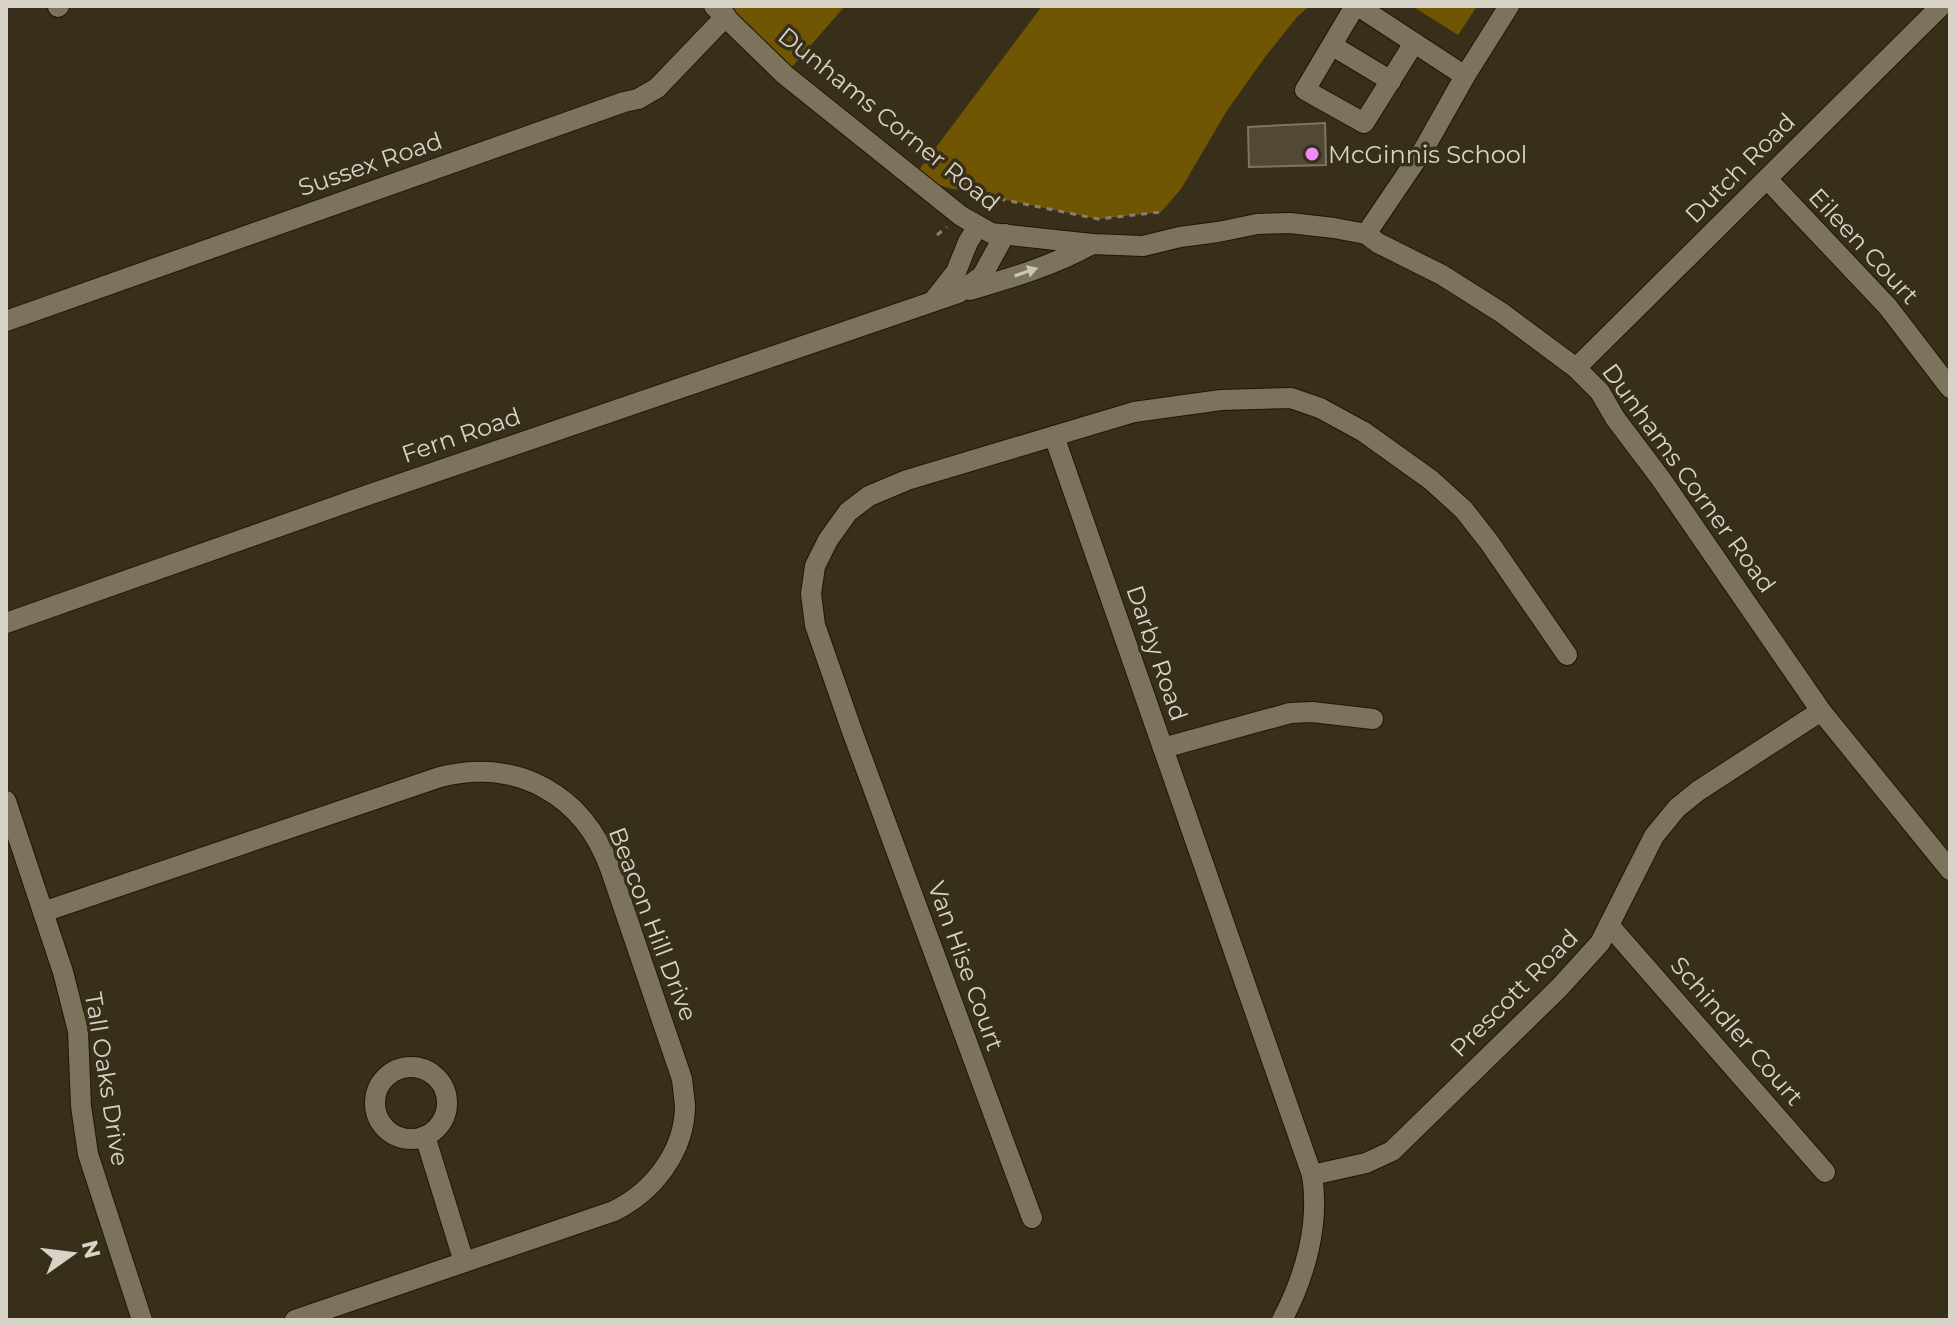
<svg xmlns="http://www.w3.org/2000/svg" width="1956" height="1326" font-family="Montserrat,sans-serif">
<rect width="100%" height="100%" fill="#382f1b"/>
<g fill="#705603">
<path d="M715,6H845L785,75Z"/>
<path d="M1042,6H1309L1297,17L1265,57L1226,112L1181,189L1161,212L1098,219L953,189L913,178Z"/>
<path d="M1412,6H1477L1458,35Z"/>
</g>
<path fill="#524934" stroke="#7f755f" stroke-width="2" d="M1325,123L1326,165L1249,167L1248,127Z"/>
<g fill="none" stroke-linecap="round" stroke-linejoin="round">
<defs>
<g id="minor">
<path d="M714,6L785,75L961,216L991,233L1092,244L1143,246L1180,237L1218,232L1257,224L1290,223L1334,228L1366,234L1378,243L1442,275L1502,313L1576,368L1600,392L1615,418L1661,479L1821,711L1950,870"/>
<path d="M1355,6L1305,90L1364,123L1414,43"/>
<path d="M1358,6L1465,76"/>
<path d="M58,7L59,6"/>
<path d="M1333,46L1391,81"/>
<path d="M1767,179L1888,307L1950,388"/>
<path d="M1366,234L1425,147L1465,76L1509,6"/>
<path d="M970,290C1011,278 1055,265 1092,244"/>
<path d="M934,300L956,272L968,242L978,226"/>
<path d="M6,321L624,102L638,99L657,88L726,16"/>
<path d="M1576,368L1941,6"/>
<path d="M1054,436L1312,1175C1320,1224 1305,1277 1282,1320"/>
<path d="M6,623L368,495L958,293L982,276L1005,234"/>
<path d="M1163,748L1290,713L1312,712L1373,719"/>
<path d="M6,801L63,972L78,1031L81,1106L88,1154L142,1320"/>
<path d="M43,912L440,777C517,758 583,794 610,868L682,1079C683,1088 684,1096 685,1105C685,1151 654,1191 614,1211L295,1320"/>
<path d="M1609,925L1825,1172"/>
<circle cx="411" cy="1103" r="36"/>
<path d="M425,1136L464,1262"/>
<path d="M1312,1175L1366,1163L1392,1151L1559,988L1600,943L1654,836L1677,808L1698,791L1821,711"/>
<path d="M1032,1218L852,731L815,625L811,594L815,566L828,540L848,512L869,496L907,480L1134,412L1221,400L1291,398L1320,408L1364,432L1431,480L1464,510L1489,542L1567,655"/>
</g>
</defs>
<use href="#minor" stroke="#1f1704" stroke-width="22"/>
<g stroke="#867f6e" stroke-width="3" stroke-dasharray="6 6" stroke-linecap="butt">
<path d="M978,202L985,196L1098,219L1161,212"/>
<path d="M937,235L947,227"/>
</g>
<use href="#minor" stroke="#7c735c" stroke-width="20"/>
</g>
<defs><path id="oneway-solid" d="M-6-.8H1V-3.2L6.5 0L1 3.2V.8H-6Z" transform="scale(2)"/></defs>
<use fill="#cac5b7" href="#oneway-solid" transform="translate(1026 272) rotate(-19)"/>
<circle fill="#ed8cfa" stroke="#382f1b" stroke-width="3" cx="1312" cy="154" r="8"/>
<g text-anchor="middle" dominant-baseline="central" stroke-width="7" stroke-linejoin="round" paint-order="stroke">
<g font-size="24" fill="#d8d3c7" stroke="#382f1b">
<text transform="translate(889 119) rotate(39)">Dunhams Corner Road</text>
<text transform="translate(370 164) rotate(-19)">Sussex Road</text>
<text transform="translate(1740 168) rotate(-45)">Dutch Road</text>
<text transform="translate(1864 246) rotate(47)">Eileen Court</text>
<text transform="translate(461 435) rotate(-19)">Fern Road</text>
<text transform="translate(1689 478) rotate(54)">Dunhams Corner Road</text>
<text transform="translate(1157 653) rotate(71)">Darby Road</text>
<text transform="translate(653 924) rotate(69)">Beacon Hill Drive</text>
<text transform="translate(966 966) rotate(70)">Van Hise Court</text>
<text transform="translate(1514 993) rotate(-45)">Prescott Road</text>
<text transform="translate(1737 1031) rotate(49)">Schindler Court</text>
<text transform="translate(107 1079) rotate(81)">Tall Oaks Drive</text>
</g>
<g font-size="24" fill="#d8d3c7" stroke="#382f1b" text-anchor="start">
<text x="1328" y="154">McGinnis School</text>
</g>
</g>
<rect width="1956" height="1326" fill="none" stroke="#d8d3c7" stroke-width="16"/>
<g transform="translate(72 1254) rotate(76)" stroke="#382f1b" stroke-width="6" paint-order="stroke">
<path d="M0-6L14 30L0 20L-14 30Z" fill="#d8d3c7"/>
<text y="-12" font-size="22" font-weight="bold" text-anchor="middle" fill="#d8d3c7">N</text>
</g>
</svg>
